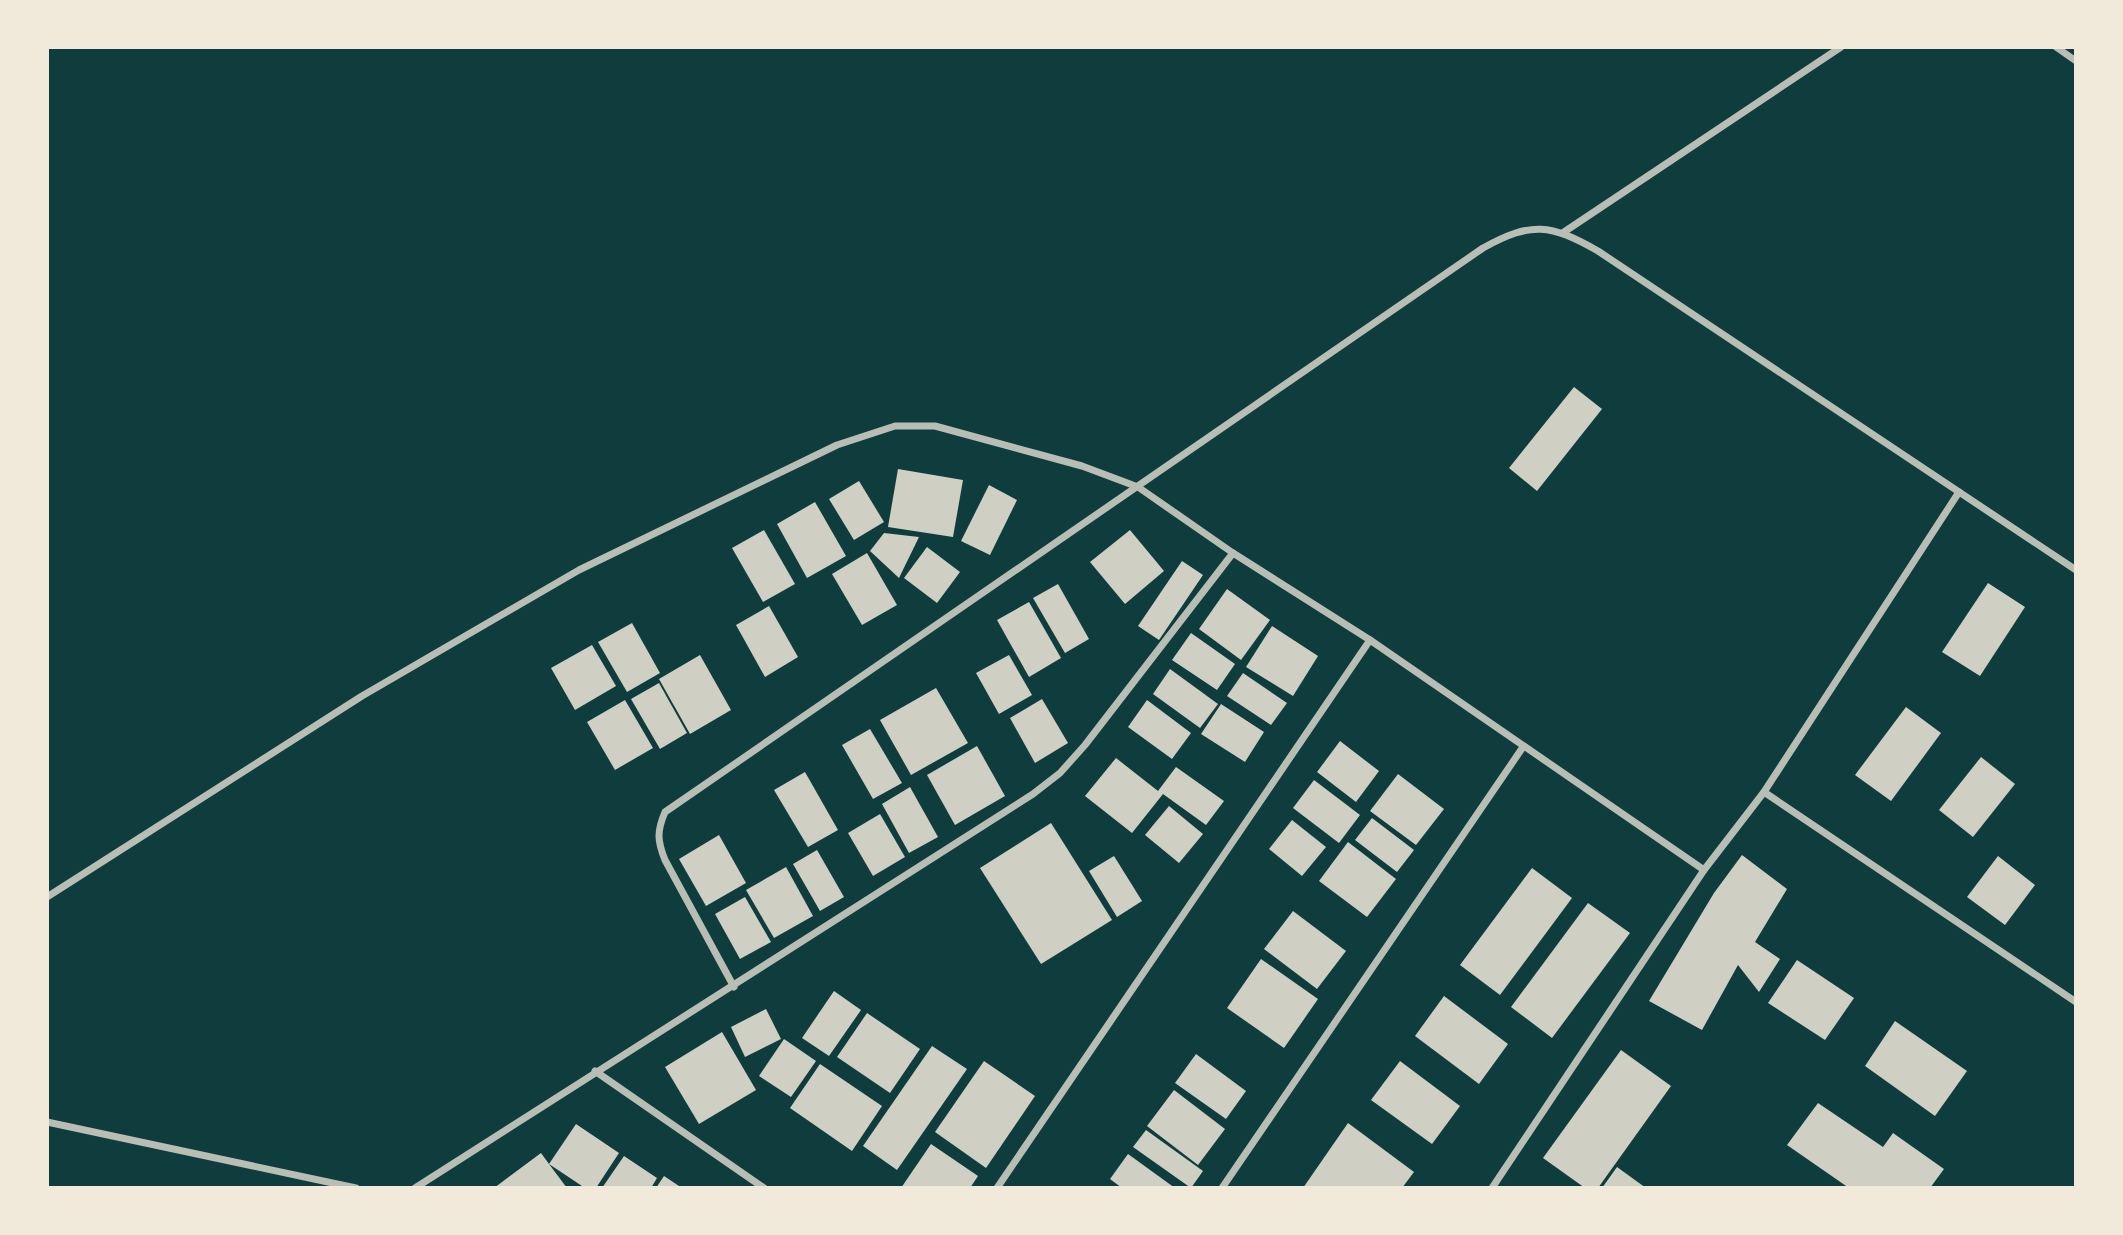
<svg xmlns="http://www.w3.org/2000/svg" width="2123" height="1235" font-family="'Archivo Narrow',sans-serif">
<rect width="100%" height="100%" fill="#0f3d3e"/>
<g fill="#cfcfc3">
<path d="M1574,387L1602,409L1537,491L1509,468Z"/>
<path d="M898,469L963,480L953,537L888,527Z"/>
<path d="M859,481L884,522L854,540L829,499Z"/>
<path d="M989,485L1017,500L990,555L961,541Z"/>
<path d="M815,502L846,556L807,578L777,524Z"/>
<path d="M764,530L795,584L763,602L732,548Z"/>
<path d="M1130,530L1164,571L1125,604L1090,562Z"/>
<path d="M884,533L919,537L899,578L870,551Z"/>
<path d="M927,547L960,572L937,603L904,578Z"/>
<path d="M867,553L897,605L862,625L832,574Z"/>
<path d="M1182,561L1203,575L1159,640L1138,626Z"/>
<path d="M1988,583L2025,607L1980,676L1942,652Z"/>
<path d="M1058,584L1089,639L1065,653L1033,598Z"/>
<path d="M1227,589L1270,620L1241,660L1199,629Z"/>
<path d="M1029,602L1061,658L1029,677L997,620Z"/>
<path d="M769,606L798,657L765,677L736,625Z"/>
<path d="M632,623L660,673L627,692L598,642Z"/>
<path d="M1272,626L1318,656L1293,696L1246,667Z"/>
<path d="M1191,633L1235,664L1217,690L1172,660Z"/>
<path d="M592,645L616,686L575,710L551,668Z"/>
<path d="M700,655L731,710L690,734L659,679Z"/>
<path d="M1009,655L1032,695L999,714L976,673Z"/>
<path d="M1170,669L1218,704L1200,728L1153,694Z"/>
<path d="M1243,673L1287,703L1271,725L1227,696Z"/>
<path d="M659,683L687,733L660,749L631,699Z"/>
<path d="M936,688L968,743L911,775L880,720Z"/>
<path d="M1042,699L1068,743L1035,763L1010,718Z"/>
<path d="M625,700L653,748L615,770L587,722Z"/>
<path d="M1147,700L1191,733L1172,759L1128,727Z"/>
<path d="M1221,704L1264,732L1245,762L1201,734Z"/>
<path d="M1906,707L1941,733L1891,801L1855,775Z"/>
<path d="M870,729L902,783L873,799L842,745Z"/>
<path d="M1340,741L1379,771L1356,802L1317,772Z"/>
<path d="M977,746L1005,796L955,825L927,775Z"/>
<path d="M1981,757L2015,784L1973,837L1939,810Z"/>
<path d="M1116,758L1158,791L1176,767L1224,801L1206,825L1163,794L1132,833L1085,796Z"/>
<path d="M805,772L838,830L808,847L774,790Z"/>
<path d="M1398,774L1444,809L1416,845L1370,811Z"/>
<path d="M1314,780L1360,815L1339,843L1293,808Z"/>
<path d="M910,787L938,837L909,853L882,804Z"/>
<path d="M1169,806L1203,834L1179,863L1145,835Z"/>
<path d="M880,814L905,857L873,876L848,833Z"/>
<path d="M1372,818L1414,850L1397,872L1355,840Z"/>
<path d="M1292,820L1326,847L1302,876L1269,849Z"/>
<path d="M1051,823L1112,920L1041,964L980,868Z"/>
<path d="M719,835L746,883L706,906L679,859Z"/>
<path d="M1348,842L1396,879L1367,917L1319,881Z"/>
<path d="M817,850L844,897L820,911L793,864Z"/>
<path d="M1742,855L1787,889L1755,942L1780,959L1759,992L1738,965L1702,1030L1649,1001L1714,893Z"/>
<path d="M1114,856L1142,901L1117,917L1089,871Z"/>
<path d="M1998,856L2035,885L2005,925L1967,897Z"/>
<path d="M786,867L813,916L774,938L746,890Z"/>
<path d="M1532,868L1572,898L1500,995L1460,965Z"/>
<path d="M745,897L771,942L740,959L715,914Z"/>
<path d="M1588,903L1630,933L1552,1038L1511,1007Z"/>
<path d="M1293,911L1346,951L1317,989L1264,949Z"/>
<path d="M1261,959L1318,999L1284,1048L1227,1008Z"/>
<path d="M1797,960L1854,998L1825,1040L1768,1003Z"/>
<path d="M834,991L861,1010L829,1056L802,1038Z"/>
<path d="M1444,996L1508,1044L1479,1084L1415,1036Z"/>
<path d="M766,1009L781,1039L745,1057L731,1027Z"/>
<path d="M867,1013L920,1049L890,1093L837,1057Z"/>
<path d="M1895,1021L1967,1071L1935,1116L1865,1066Z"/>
<path d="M722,1032L756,1090L699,1124L665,1067Z"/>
<path d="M784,1039L816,1061L791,1097L759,1076Z"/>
<path d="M932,1046L967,1069L897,1170L863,1146Z"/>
<path d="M1621,1050L1671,1086L1598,1188H1585L1543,1158Z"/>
<path d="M1196,1054L1246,1091L1226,1119L1175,1083Z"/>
<path d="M984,1061L1035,1096L986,1168L935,1132Z"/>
<path d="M1400,1061L1460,1106L1432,1144L1371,1100Z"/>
<path d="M820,1064L882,1106L852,1151L790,1108Z"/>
<path d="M1174,1090L1225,1129L1198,1165L1147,1126Z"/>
<path d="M1818,1103L1883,1147L1893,1133L1944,1169L1930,1188H1849L1787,1145Z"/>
<path d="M1348,1123L1414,1172L1402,1188H1303Z"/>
<path d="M576,1124L619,1153L596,1188H585L549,1164L567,1188H494L541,1153L549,1164Z"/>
<path d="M1146,1130L1203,1171L1191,1188L1133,1147Z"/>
<path d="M931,1144L978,1176L970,1188H901Z"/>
<path d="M1128,1154L1175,1188H1122L1110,1179Z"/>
<path d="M624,1156L657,1178L651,1188H602Z"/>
<path d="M1617,1167L1646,1188H1602Z"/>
<path d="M664,1176L682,1188H656Z"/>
</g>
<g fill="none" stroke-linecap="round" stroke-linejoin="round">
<g stroke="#b8beb3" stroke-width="7">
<path d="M2056,47L2076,61"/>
<path d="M1564,232L1841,47"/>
<path d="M1764,792L2076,1002"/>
<path d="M47,897L362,696L579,570L837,445L895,426H935L1082,466L1138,487L1233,553L1370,640L1704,870"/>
<path d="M734,987L665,860C657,840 657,831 665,812L1483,248C1532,221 1550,224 1598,251L2076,570"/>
<path d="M595,1071L764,1188"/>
<path d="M47,1122L356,1188"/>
<path d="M415,1188L1033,794L1060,773L1085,745L1233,553"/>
<path d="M997,1188L1370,640"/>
<path d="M1222,1188L1523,747"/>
<path d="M1492,1188L1704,870L1764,792L1959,492"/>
</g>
</g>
<rect width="2123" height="1235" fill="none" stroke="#f1e9da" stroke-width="98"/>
</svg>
